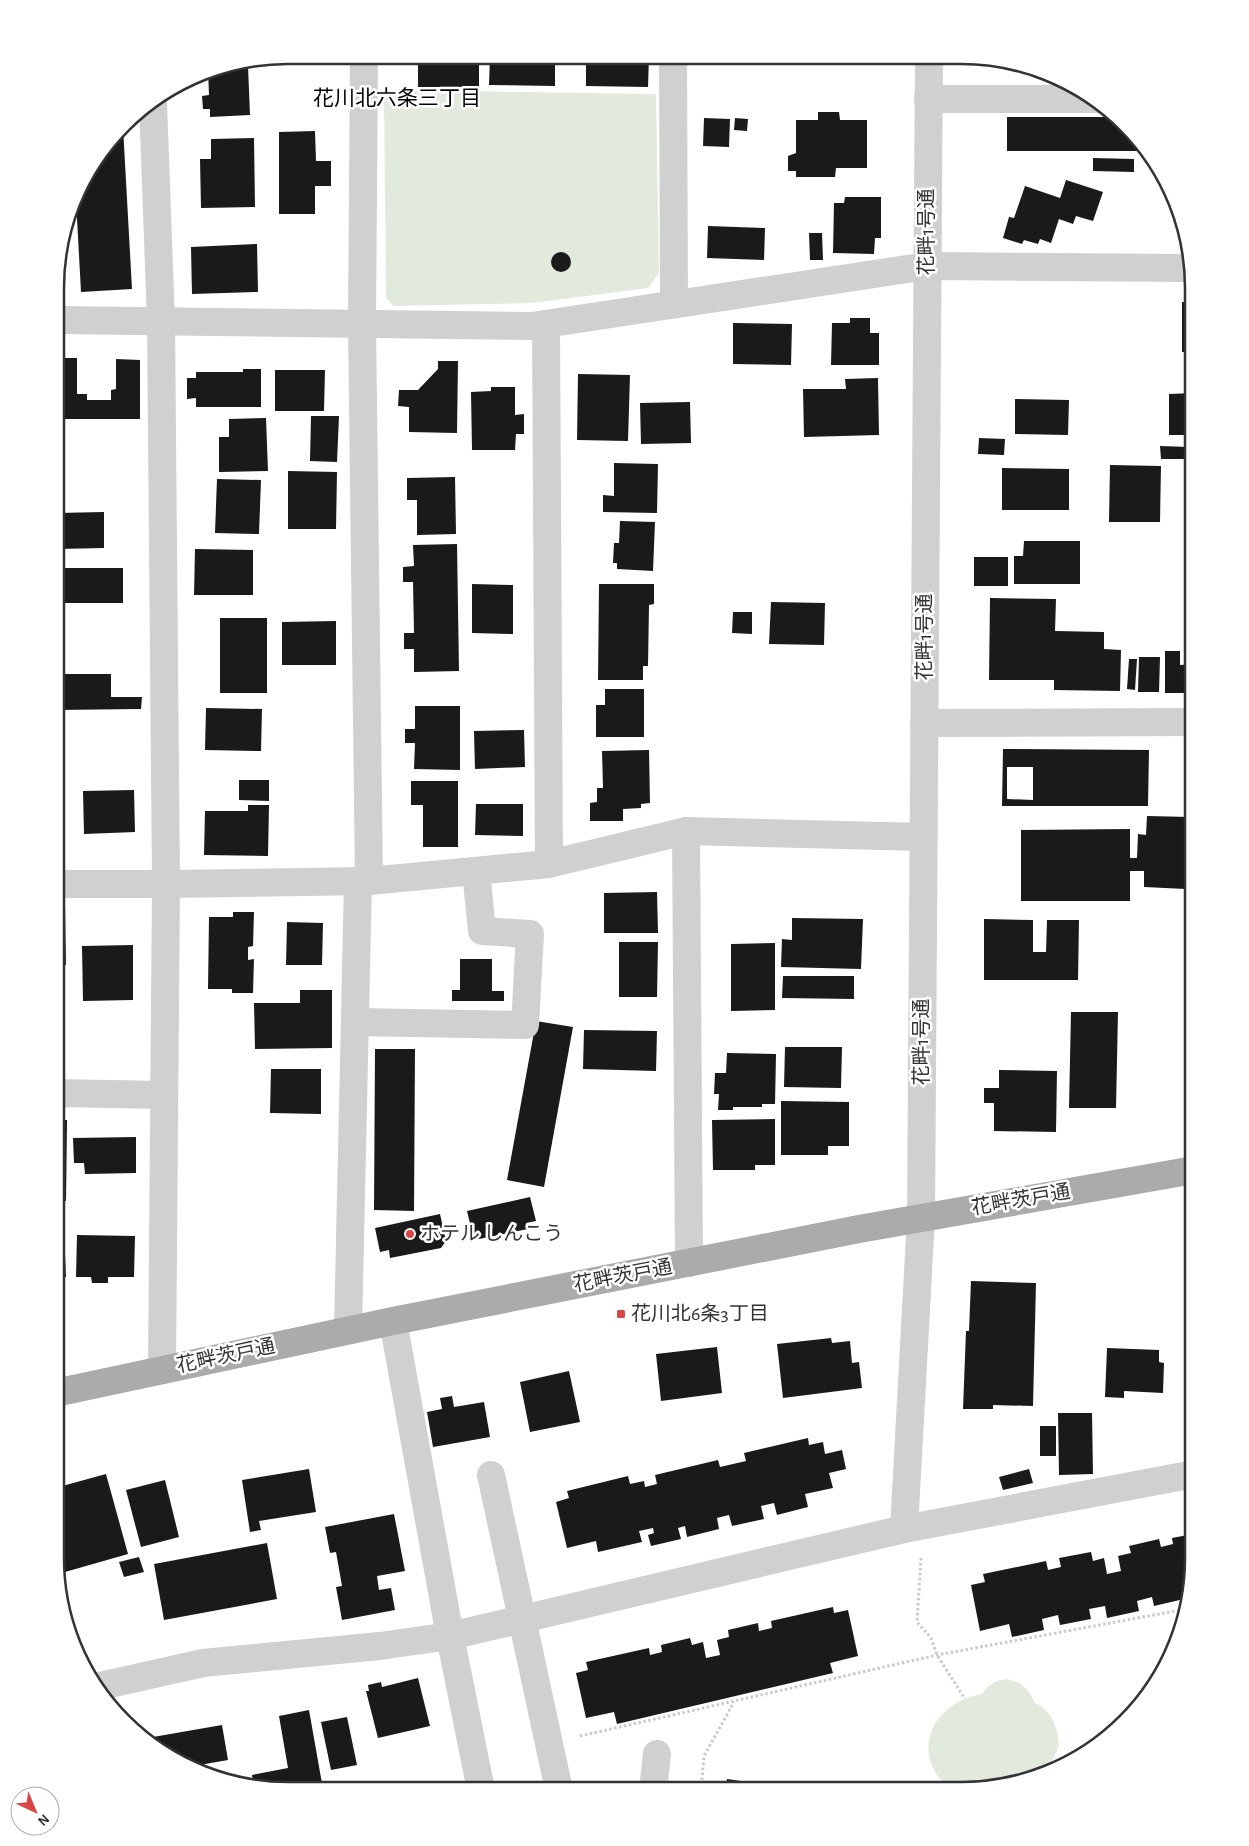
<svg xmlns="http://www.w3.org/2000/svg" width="1249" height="1846" font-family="'Alegreya Sans','Noto Sans JP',sans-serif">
<rect width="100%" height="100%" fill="#fff"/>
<g fill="#e2e9dd">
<path d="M384,90L656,94L659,273L648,288L532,303L394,306L386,298Z"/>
<path d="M1006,1679L1020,1683L1029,1692L1035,1703L1041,1706L1051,1716L1057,1731L1059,1746L1051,1763L1037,1776L961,1791H952C908,1756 930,1703 982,1694C989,1684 995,1681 1006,1679Z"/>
</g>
<g fill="#1a1a1a" fill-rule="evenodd">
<path d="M418,55L479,56V87H418Z"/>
<path d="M490,56H555V86L489,85Z"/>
<path d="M586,56H649L648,87L586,86Z"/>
<path d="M248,66L250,115L210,117V109H203L202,96L209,95L208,70L216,67Z"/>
<path d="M818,112H839L840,120H867V168H836L835,177H796V171H788V156L796,153V120H818Z"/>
<path d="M1114,114L1146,146L1149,151H1007V117H1114Z"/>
<path d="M704,118L730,119L729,147L703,146Z"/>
<path d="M735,118L748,119L747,131L734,130Z"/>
<path d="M123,127L132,289L81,292L76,200L86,172Z"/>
<path d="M315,131L316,161H331V186H315V214H279V132Z"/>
<path d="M254,138L255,207L201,208L200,159H211V139Z"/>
<path d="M1093,158L1134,159V172L1093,171Z"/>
<path d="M1066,180L1103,192L1093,221L1076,216L1073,224L1059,219L1051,243L1040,239L1038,244L1024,240L1022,244L1003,238L1009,217L1014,218L1025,186L1060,198Z"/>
<path d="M845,197H881V238H875L874,254L833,253L834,203H844Z"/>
<path d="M708,226L765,228L764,260L707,258Z"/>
<path d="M809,233H822L823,260H810Z"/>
<path d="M257,244L258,292L192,294L191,247Z"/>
<circle cx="561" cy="262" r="10"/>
<rect x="1182" y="302" width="12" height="50"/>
<path d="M850,318H870V333H879V365H831L832,323H850Z"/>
<path d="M733,323L792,324L791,365L733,364Z"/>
<path d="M57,358H77V394H87V400H111V390L116,389V359L140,360V419H62V415H57Z"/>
<path d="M438,361H458L457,433L409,432V407L398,406L399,390H418L438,369Z"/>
<path d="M243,369H261V407H196V398L187,399V378H196V372H243Z"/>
<path d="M275,370H325L324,411H275Z"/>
<path d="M578,374L630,375L628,441L577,440Z"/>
<path d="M878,378L879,435L804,437L803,389H846L845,379Z"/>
<path d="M491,387H515V415L524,414V434H516L515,450H472L471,392L491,391Z"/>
<path d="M1194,393V435H1169V394Z"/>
<path d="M1015,399L1069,400L1068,435L1015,434Z"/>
<path d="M690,402L691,443L641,444L640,403Z"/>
<path d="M311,416H339L337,462L310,461Z"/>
<path d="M266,418L268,471L219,472V437H229V419Z"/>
<path d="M979,438L1005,439L1004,455L978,454Z"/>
<path d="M1160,446L1189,447V459H1161Z"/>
<path d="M614,463L658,464L657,513L603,512V495L614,496Z"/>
<path d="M1110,465L1161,466L1160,522H1109Z"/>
<path d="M1002,468L1069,469V510H1002Z"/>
<path d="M288,471L337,472L336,529H288Z"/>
<path d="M455,477L456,534L417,535V500H407V478Z"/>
<path d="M217,479L261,480L259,534L215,533Z"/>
<path d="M104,512V548L57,549V513Z"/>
<path d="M620,521L655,522L653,571L617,569V563H613L614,543H619Z"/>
<path d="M1024,541H1080V584H1014V556H1023Z"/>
<path d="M457,544L459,671L414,672V649H404V633H414L413,582H403V567L414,566L413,545Z"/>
<path d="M195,549L253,550V595H194Z"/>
<rect x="974" y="557" width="34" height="29"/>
<path d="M57,568H123V603H56Z"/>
<path d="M472,584L513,585V634L472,633Z"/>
<path d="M599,584H654V604L649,605L648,666H643V680H598Z"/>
<path d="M990,598L1056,599L1055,631L1104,632V649L1121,650L1120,691L1054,690V680H989Z"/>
<path d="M771,602L825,603L824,645L769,644Z"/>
<path d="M733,612H752V634L732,633Z"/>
<rect x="220" y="618" width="47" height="75"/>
<path d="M336,621V665H282V622Z"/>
<path d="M1165,651H1180V665L1194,664V693H1165Z"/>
<path d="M1139,657H1160L1159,692H1138Z"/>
<path d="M1129,659H1137L1135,690L1127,689Z"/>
<path d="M56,674H111V697H142L141,709L56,710Z"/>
<path d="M605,689H644V737H596V705H605Z"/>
<path d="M415,706H460V770L414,769L415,743H405V729H415Z"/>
<path d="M206,708L262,709L261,751L205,750Z"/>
<path d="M524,730L525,767L475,769L474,731Z"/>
<path d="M1003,749L1149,750L1148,806H1002ZM1007,767H1033V800L1007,799Z"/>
<path d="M649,750L650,803L641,804V808L623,809V821H590V803L597,802V788H603L602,751Z"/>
<rect x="56" y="768" width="7" height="66"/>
<path d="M239,780H269V801L239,800Z"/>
<path d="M411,781H458V847H423V805H411Z"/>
<path d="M134,790L135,832L84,834L83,791Z"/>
<path d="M476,804H523V836L475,835Z"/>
<path d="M248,805H269L268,856L204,855L205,811H248Z"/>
<path d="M1147,816L1190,817L1186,889L1144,887V871H1130V901H1021V830L1130,829V858H1137L1138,834L1146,835Z"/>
<path d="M657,892L658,933H604V893Z"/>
<path d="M56,905H65L66,965H61L62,981H56Z"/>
<path d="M233,912H254L253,946L248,947V960L254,959L253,993H232V989H208L209,917H233Z"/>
<path d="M792,918L863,919L861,969L781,967L782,939L792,940Z"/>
<path d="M984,919L1033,920V952H1046L1047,920H1079L1078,980H984Z"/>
<path d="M287,922L323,923L322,965H286Z"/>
<path d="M619,942H658L657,997H619Z"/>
<path d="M775,943V1010L731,1011V944Z"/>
<path d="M133,945V1000L83,1001L82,946Z"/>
<path d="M460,959H492V991H504V1001H452V990H460Z"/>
<path d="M783,976H854V999L782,998Z"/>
<path d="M300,990H332V1048L255,1049L254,1003H300Z"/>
<path d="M1071,1012H1118L1116,1108H1069Z"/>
<path d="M536,1021L573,1027L544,1187L507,1180Z"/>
<path d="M584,1030L657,1031L656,1071L583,1069Z"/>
<path d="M785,1047H842L841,1088L784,1087Z"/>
<path d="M375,1049H415L414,1211L374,1210Z"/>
<path d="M727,1053L776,1054L775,1104H762V1107H733V1110H718L719,1094H714L715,1073H726Z"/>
<path d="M271,1069H321V1114L270,1113Z"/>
<path d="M999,1070L1057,1071L1056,1132L994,1131V1103H984V1088H999Z"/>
<path d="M781,1101L849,1102V1146H828V1155H781Z"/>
<path d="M775,1119V1165H755V1170H713L712,1120Z"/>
<path d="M56,1120H67L66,1201H56Z"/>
<path d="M136,1137V1173L85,1174L84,1163H74L73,1138Z"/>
<path d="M530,1197L536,1221L526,1223L528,1229L479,1239L473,1236L467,1211Z"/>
<path d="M440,1214L446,1241L441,1248L390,1258L389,1250L380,1252L375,1228Z"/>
<path d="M77,1235L135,1236L134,1277H108V1283H92L91,1277H76Z"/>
<path d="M65,1254L66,1277H55V1255Z"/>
<path d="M971,1281L1036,1283L1033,1406L993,1405V1409H963L966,1331H969Z"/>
<path d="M831,1338L832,1343L850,1341L852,1363L859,1362L862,1388L783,1398L777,1344Z"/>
<path d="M717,1347L722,1393L661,1401L656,1354Z"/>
<path d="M1107,1348L1159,1350V1362L1164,1363L1163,1393L1124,1391V1398L1105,1397Z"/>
<path d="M569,1371L580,1422L530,1432L520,1382Z"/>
<path d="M452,1396L454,1407L484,1402L490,1437L433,1447L427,1412L442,1409L440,1398Z"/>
<path d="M1058,1413H1092L1093,1474L1059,1475Z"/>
<rect x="1040" y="1426" width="16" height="30"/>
<path d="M808,1438L809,1445L823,1442L825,1454L842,1450L846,1469L829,1473L833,1488L805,1494L808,1507L777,1515L774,1503L761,1506L764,1519L732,1526L729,1515L717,1518L719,1529L687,1537L685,1526L678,1528L681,1539L651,1546L648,1535L654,1533L653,1528L639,1531L642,1542L598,1552L596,1541L567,1548L556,1502L569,1498L567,1491L628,1476L630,1484L644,1481L645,1487L657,1484L655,1475L718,1460L720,1467L746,1461L744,1453Z"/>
<path d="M309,1469L316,1512L259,1521L261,1530L250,1532L242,1480Z"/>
<path d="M1029,1469L1033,1483L1003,1490L999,1477Z"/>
<path d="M106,1474L128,1554L58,1574L55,1558V1488Z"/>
<path d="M165,1480L179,1537L141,1547L126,1490Z"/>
<path d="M394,1514L405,1571L377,1576L379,1590L391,1588L395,1610L342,1620L336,1587L342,1586L336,1552L330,1553L325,1527Z"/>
<path d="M1193,1534V1573L1190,1590L1183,1591L1184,1599L1154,1606L1152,1597L1137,1601L1139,1611L1107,1618L1105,1606L1089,1609L1091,1619L1060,1625L1058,1615L1042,1619L1044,1630L1012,1637L1009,1624L980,1631L971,1585L985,1582L983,1574L1046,1561L1048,1570L1061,1567L1059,1558L1091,1552L1093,1561L1104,1558L1107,1574L1121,1571L1118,1556L1131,1553L1129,1546L1159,1539L1161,1547L1173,1544L1172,1538Z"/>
<path d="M267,1543L277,1599L164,1620L154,1564Z"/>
<path d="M139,1557L144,1572L124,1577L119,1562Z"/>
<path d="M833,1607L834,1613L848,1610L858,1656L830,1663L833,1673L617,1724L614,1712L586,1718L576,1673L588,1670L586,1662L649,1648L650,1655L662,1652L661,1645L690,1638L692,1645L703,1642L706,1658L720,1655L717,1640L729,1637L728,1630L758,1623L759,1631L772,1628L771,1621Z"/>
<path d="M418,1678L430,1726L378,1738L366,1691H369L368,1685L381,1682L382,1687Z"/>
<path d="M309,1710L323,1789L254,1788L252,1775L288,1768L279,1716Z"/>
<path d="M347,1717L357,1765L331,1770L321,1722Z"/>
<path d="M222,1725L228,1760L188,1767L154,1748L153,1737Z"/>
<path d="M727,1779L791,1788L790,1791L713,1790V1786L726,1787Z"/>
</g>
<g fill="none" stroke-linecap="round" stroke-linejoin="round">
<g stroke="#cacaca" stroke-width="3" stroke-dasharray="2.5 2.5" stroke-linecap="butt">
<path d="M921,1558L917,1622L931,1638L937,1655L965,1699"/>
<path d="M580,1736L937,1655L1186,1609"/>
<path d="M701,1790L704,1756L734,1702"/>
</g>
<g stroke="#d0d0d0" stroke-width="28">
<path d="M364,55L362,324L369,881"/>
<path d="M673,56L674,304"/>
<path d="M928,99H1096"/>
<path d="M153,102L161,322L166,884L162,1370"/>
<path d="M57,320L532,326L927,266L1190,268"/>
<path d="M546,324L549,864"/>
<path d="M924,723L1194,722"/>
<path d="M686,831L689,1263"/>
<path d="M56,884H166L369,881L549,864L686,831L923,837"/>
<path d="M355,1022L525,1025L530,934L482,931L476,871"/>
<path d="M56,1093L164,1095"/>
<path d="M393,1321L450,1636L481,1790"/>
<path d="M348,1330L358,881"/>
<path d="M491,1475L559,1790"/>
<path d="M904,1529L921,1218L929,57"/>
<path d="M96,1687L203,1663L380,1646L450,1636L904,1529L1194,1474"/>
<path d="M653,1790L657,1754"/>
</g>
<path stroke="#ababab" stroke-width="28" d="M55,1393L393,1321L859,1229L1194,1170"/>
</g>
<g fill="#da4645" stroke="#fff" stroke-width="2">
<circle cx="410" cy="1234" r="5"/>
<rect x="616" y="1309" width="10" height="10" rx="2.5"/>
</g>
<g text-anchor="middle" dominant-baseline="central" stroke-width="5" stroke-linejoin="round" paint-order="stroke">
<g font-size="20" fill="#333" stroke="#fff">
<text transform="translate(927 232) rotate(-90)">花畔1号通</text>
<text transform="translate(925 637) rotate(-90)">花畔1号通</text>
<text transform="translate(922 1042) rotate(-90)">花畔1号通</text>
<text transform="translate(1021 1200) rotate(-10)">花畔茨戸通</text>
<text transform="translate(623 1276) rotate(-11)">花畔茨戸通</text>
<text transform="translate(226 1356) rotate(-12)">花畔茨戸通</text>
</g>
<g font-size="20" fill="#333" stroke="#fff" text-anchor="start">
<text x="420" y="1234">ホテル しんこう</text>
<text x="631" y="1314">花川北6条3丁目</text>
</g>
<g font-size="21" fill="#000" stroke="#fff">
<text x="397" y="98">花川北六条三丁目</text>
</g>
</g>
<path d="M0 0H1249V1846H0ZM288 64H961A224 224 0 0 1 1185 288V1558A224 224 0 0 1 961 1782H288A224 224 0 0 1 64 1558V288A224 224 0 0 1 288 64Z" fill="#fff" fill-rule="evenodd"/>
<path fill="none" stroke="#333" stroke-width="2.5" d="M288 64H961A224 224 0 0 1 1185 288V1558A224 224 0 0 1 961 1782H288A224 224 0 0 1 64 1558V288A224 224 0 0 1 288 64Z"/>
<g transform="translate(35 1811) rotate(136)"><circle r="24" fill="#ffffff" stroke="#adadad"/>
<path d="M0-4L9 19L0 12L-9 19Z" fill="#da4645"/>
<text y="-8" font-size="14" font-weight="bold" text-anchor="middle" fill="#333333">N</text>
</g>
</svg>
